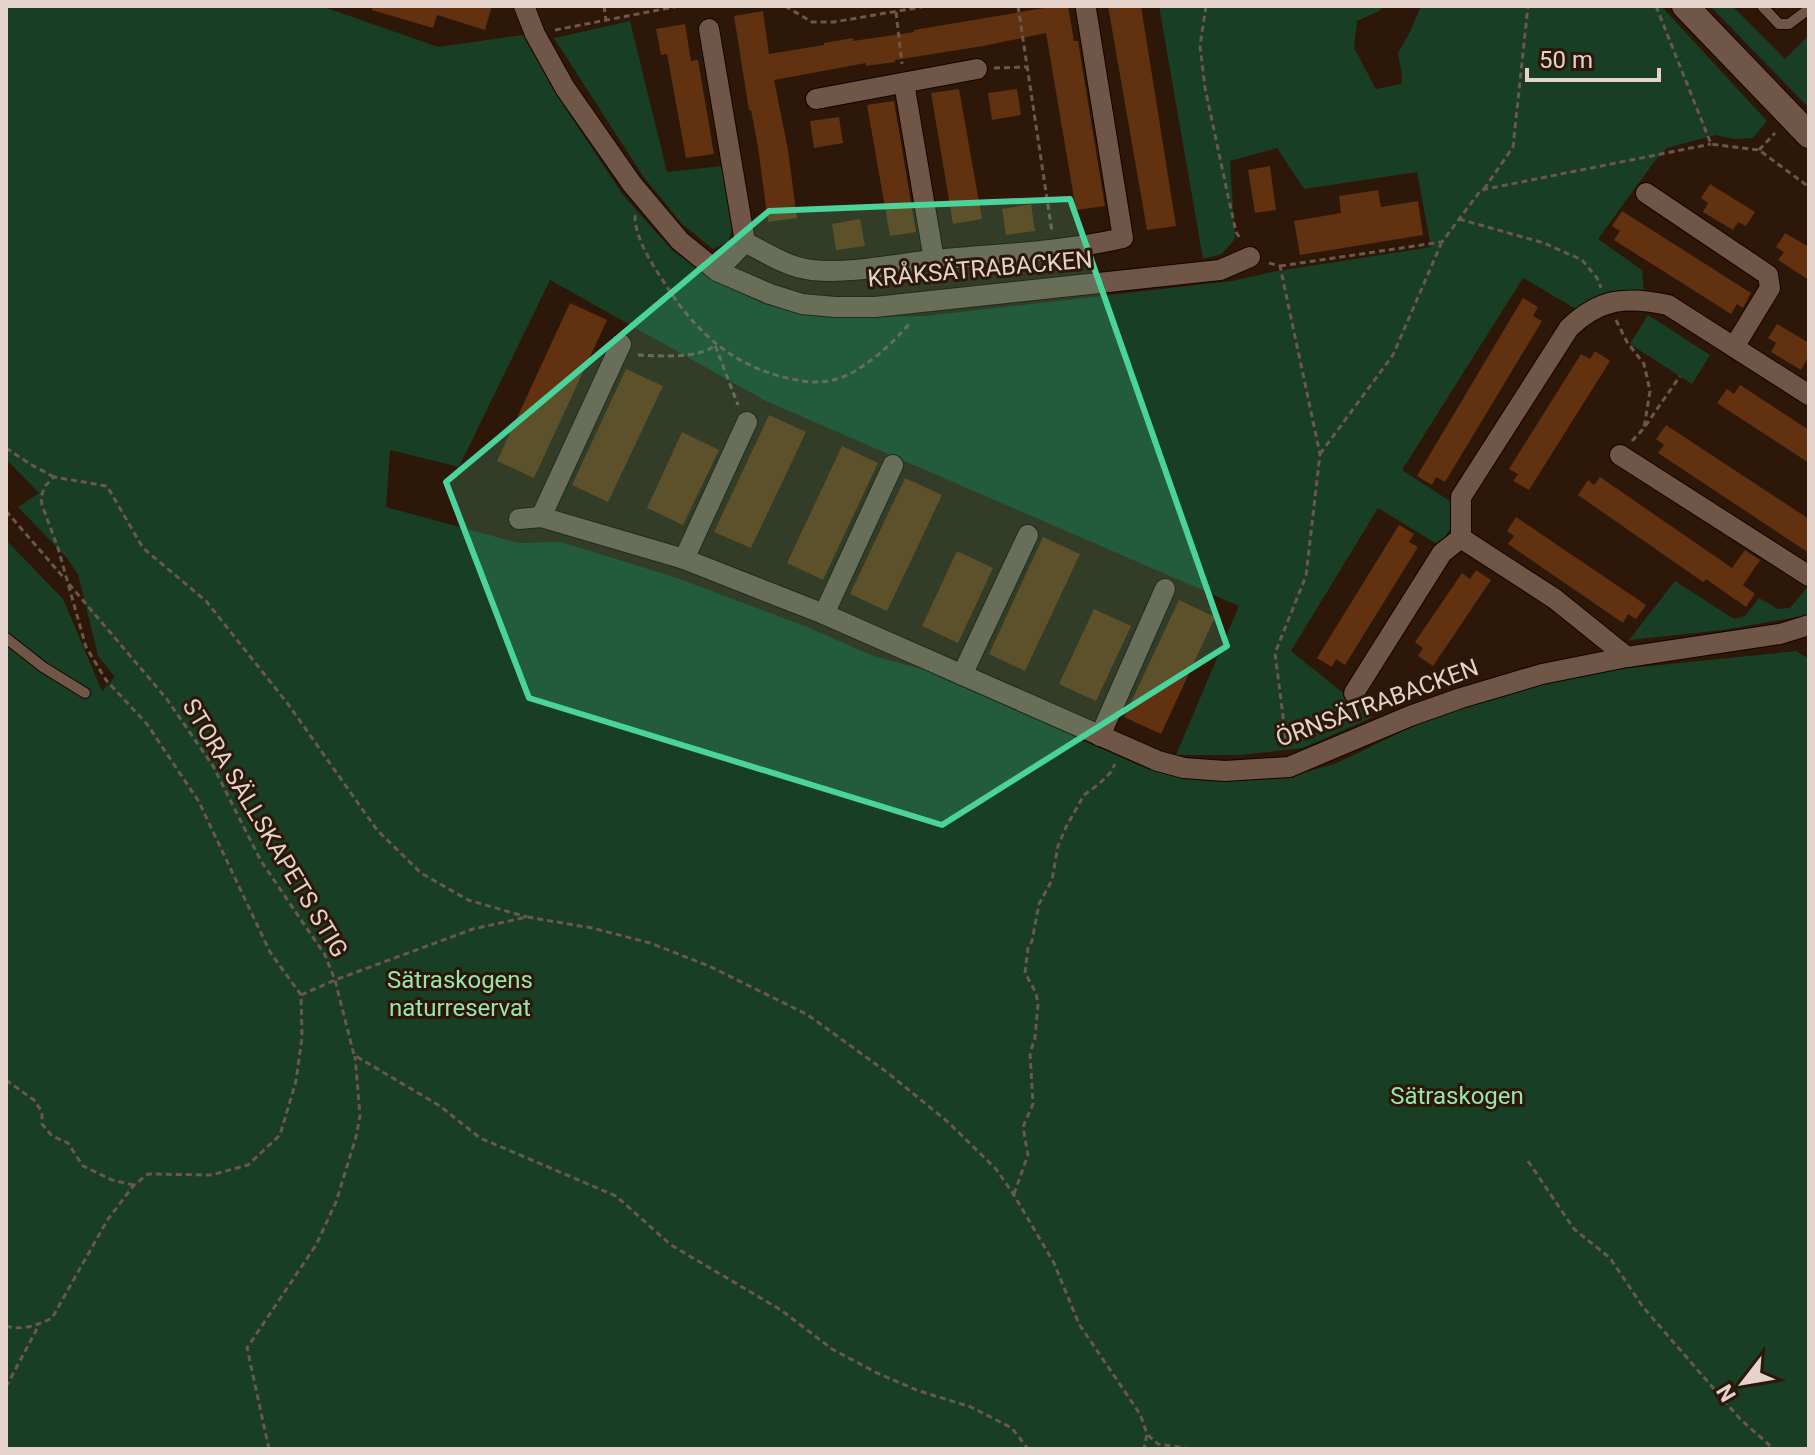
<svg xmlns="http://www.w3.org/2000/svg" width="1815" height="1455" font-family="Roboto,sans-serif">
<rect width="100%" height="100%" fill="#2d1709"/>
<g fill="#193e26">
<path d="M6,6H321L438,47L523,35L558,97L623,195L672,250L714,280L766,305L837,318L925,316L1232,281L1272,272L1431,247L1417,172L1304,189L1277,148L1230,161L1235,239L1222,254L1203,259L1159,6H1384L1379,11L1357,21L1354,48L1376,89L1401,84L1402,77L1398,53L1409,34L1421,6H1655L1663,8L1767,121L1753,138L1734,139L1715,135L1667,148L1654,162L1598,239L1642,270L1644,292L1576,309L1523,278L1402,470L1453,503L1451,527L1440,546L1378,508L1291,651L1373,717L1303,748L1240,755H1176L1239,606L766,401L550,280L459,467L390,450L386,507L518,543L561,542L677,578L805,626L873,656L922,669L1145,768L1185,779L1223,782L1289,777L1337,763L1413,726L1497,695L1601,671L1796,651L1809,659V1449H6V540L63,599L102,691L115,677L98,656L78,574L66,557L18,507L39,493L6,459Z"/>
<path d="M1710,6H1732L1785,59L1809,35V108Z"/>
<path d="M630,21L667,172L722,166L732,230L728,242L713,249L682,224L643,176L554,38Z"/>
<path d="M1648,315L1710,355L1692,384L1630,344Z"/>
<path d="M1675,581L1734,619L1745,616L1759,598L1778,609L1790,608L1809,585V615L1723,630L1629,640Z"/>
</g>
<g fill="#613110">
<path d="M372,6H492L485,30L437,15L433,28L372,10Z"/>
<path d="M1056,6H1068L1074,41H1078L1105,206L1076,210L1046,33L983,46L895,60V62L866,66V63L774,80L788,150L797,218L768,222L758,147L751,110H749L734,16L763,11L769,54L824,45V43L853,38V41L914,32V30Z"/>
<path d="M1108,6H1141L1176,226L1147,230Z"/>
<path d="M685,24L691,61L698,60L714,154L686,158L667,54L661,55L656,29Z"/>
<path d="M959,89L982,219L953,224L931,93Z"/>
<path d="M1017,89L1021,115L992,120L988,93Z"/>
<path d="M894,101L916,232L890,236L867,105Z"/>
<path d="M839,117L843,143L814,148L810,121Z"/>
<path d="M1270,166L1276,210L1255,213L1248,170Z"/>
<path d="M1710,184L1755,212L1746,226L1738,222L1733,230L1703,212L1708,203L1701,198Z"/>
<path d="M1378,190L1381,207L1418,201L1423,235L1300,255L1294,221L1341,213L1339,196Z"/>
<path d="M1031,204L1035,231L1006,235L1002,209Z"/>
<path d="M1622,211L1751,293L1743,308L1737,304L1731,314L1614,240L1620,231L1612,226Z"/>
<path d="M860,219L865,246L836,250L832,224Z"/>
<path d="M1785,233L1809,247V280L1778,260L1784,252L1776,247Z"/>
<path d="M1523,298L1538,307L1533,316L1542,321L1445,482L1436,477L1432,485L1417,476Z"/>
<path d="M570,303L607,320L534,478L497,461Z"/>
<path d="M1777,324L1809,343V356L1801,370L1771,352L1776,343L1768,338Z"/>
<path d="M1595,351L1610,361L1529,490L1513,481L1518,474L1509,469L1581,354L1590,359Z"/>
<path d="M626,369L663,386L608,502L572,485Z"/>
<path d="M1740,385L1809,430V463L1717,403L1727,389L1734,394Z"/>
<path d="M769,415L806,432L751,548L714,532Z"/>
<path d="M1666,425L1809,519V553L1658,453L1664,445L1656,439Z"/>
<path d="M682,432L719,450L683,525L647,508Z"/>
<path d="M842,446L878,463L823,580L787,563Z"/>
<path d="M1600,477L1732,568L1745,550L1760,560L1743,585L1755,594L1746,607L1706,579L1703,582L1578,495L1588,480L1594,485Z"/>
<path d="M905,478L942,495L887,611L850,594Z"/>
<path d="M1516,517L1646,605L1636,619L1628,614L1623,623L1508,544L1514,536L1507,531Z"/>
<path d="M1399,525L1414,534L1409,542L1418,547L1345,665L1336,659L1332,667L1317,658Z"/>
<path d="M1043,537L1080,554L1025,671L989,654Z"/>
<path d="M957,551L993,568L958,643L922,626Z"/>
<path d="M1476,570L1491,580L1433,666L1418,656L1423,648L1415,642L1462,573L1470,579Z"/>
<path d="M1179,600L1215,617L1161,734L1124,717Z"/>
<path d="M1094,609L1131,626L1096,701L1059,684Z"/>
</g>
<g fill="none" stroke-linecap="round" stroke-linejoin="round">
<defs>
<g id="service">
<path d="M1762,6L1779,24H1789L1809,9"/>
<path d="M6,638L43,667L85,693"/>
</g>
<g id="minor">
<path d="M524,6L535,34L565,88L632,184L680,241L717,271L770,294L802,304L835,307H875L1220,270L1250,257"/>
<path d="M709,29L745,242"/>
<path d="M904,83L934,260"/>
<path d="M816,99L977,69"/>
<path d="M1646,193L1768,275L1770,288L1734,347"/>
<path d="M717,271L745,242C766,253 789,268 812,270C853,274 894,264 934,260C998,254 1061,252 1123,238L1086,9"/>
<path d="M1620,455L1809,576"/>
<path d="M541,517L621,344"/>
<path d="M519,519L541,517L684,559L824,614L1158,761L1184,768L1225,771L1289,767L1410,716L1461,698L1542,674L1627,657L1780,634L1809,625"/>
<path d="M684,559L747,422"/>
<path d="M824,614L893,465"/>
<path d="M1627,657L1555,599L1461,538V497L1569,328C1600,298 1627,296 1668,305L1809,395"/>
<path d="M962,675L1028,535"/>
<path d="M1354,693L1442,553L1461,538"/>
<path d="M1100,736L1165,589"/>
</g>
<path id="tertiary" d="M1685,6L1809,135"/>
</defs>
<use href="#service" stroke="#140300" stroke-width="12"/>
<use href="#minor" stroke="#140300" stroke-width="22"/>
<use href="#tertiary" stroke="#140300" stroke-width="28"/>
<g stroke="#6b574b" stroke-width="3" stroke-dasharray="6 4" stroke-linecap="butt">
<path d="M604,6L606,20"/>
<path d="M785,6L812,22H834L927,6"/>
<path d="M1018,6L1052,232"/>
<path d="M1206,6L1200,46L1205,88L1227,191L1236,232L1241,240"/>
<path d="M1656,6L1711,144L1759,150L1809,187"/>
<path d="M896,12L902,64"/>
<path d="M555,30L679,6"/>
<path d="M994,68L1026,67"/>
<path d="M1808,98L1809,97"/>
<path d="M1759,150L1775,133"/>
<path d="M1484,189L1513,147L1528,6"/>
<path d="M635,215C635,241 654,266 667,287C695,330 729,362 779,376C795,380 812,384 828,381C858,377 892,344 911,322"/>
<path d="M1459,219L1544,243L1582,260L1597,278L1601,288"/>
<path d="M1269,263L1280,266L1320,454L1306,576L1275,653L1287,748"/>
<path d="M1280,266L1442,242L1481,190L1711,144"/>
<path d="M1616,320L1627,342L1644,364L1650,391L1644,428"/>
<path d="M638,355C659,356 700,359 715,345L738,405"/>
<path d="M1632,441L1644,428L1680,376"/>
<path d="M6,448L30,464L54,477"/>
<path d="M1320,454L1393,355L1441,244"/>
<path d="M6,511L64,578"/>
<path d="M69,584L166,698L213,766L261,861L325,955L335,980L354,1055L440,1106L480,1138L616,1196L671,1245L781,1310L832,1349L877,1373L919,1391L971,1407L1012,1428L1028,1449"/>
<path d="M301,995L335,980L473,929L527,917L592,928L650,943L709,966L808,1015L888,1073L948,1122L996,1169L1014,1195L1054,1263L1079,1324L1140,1414L1147,1434L1144,1449"/>
<path d="M6,1080L34,1100L42,1112V1124L52,1136L68,1143L83,1166L112,1180L134,1185"/>
<path d="M1528,1161L1574,1229L1610,1258L1643,1307L1741,1420L1774,1449"/>
<path d="M1014,1194L1028,1155L1023,1127L1033,1104L1030,1053L1035,1038L1038,1004L1036,993L1025,973L1028,948L1032,941L1039,904L1052,880L1058,846L1066,827L1084,795L1099,784L1111,772L1115,764"/>
<path d="M6,1326C21,1331 38,1325 52,1318L108,1219L134,1185L148,1174L211,1175L248,1165L280,1135L296,1081L302,1037L301,995L270,952L199,802L147,724L106,680L86,647L58,548L42,505L41,497L45,486L54,477L107,486L143,548L206,601L288,704L377,830L421,873L468,900L527,917"/>
<path d="M6,1387L39,1325"/>
<path d="M1148,1435L1158,1444L1192,1449"/>
<path d="M269,1449L247,1348L316,1245L336,1202L356,1137L360,1116L355,1056"/>
</g>
<use href="#service" stroke="#705646" stroke-width="10"/>
<use href="#minor" stroke="#705646" stroke-width="20"/>
<use href="#tertiary" stroke="#705646" stroke-width="26"/>
</g>
<path fill="#4ad49c" fill-opacity="0.2" stroke="#4ad49c" stroke-width="6" stroke-linejoin="round" d="M1070,199L1227,646L942,825L529,698L446,482L769,211Z"/>
<g text-anchor="middle" dominant-baseline="central" stroke-width="6" stroke-linejoin="round" paint-order="stroke">
<g font-size="24" fill="#e3d3ca" stroke="#2d1709">
<text transform="translate(980 269) rotate(-5)">KRÅKSÄTRABACKEN</text>
<text transform="translate(1377 703) rotate(-20)">ÖRNSÄTRABACKEN</text>
<text transform="translate(265 828) rotate(59)">STORA SÄLLSKAPETS STIG</text>
</g>
<g font-size="24" fill="#95e5ac" stroke="#2d1709">
<text x="460" y="980">Sätraskogens<tspan x="460" dy="28">naturreservat</tspan></text>
<text x="1457" y="1096">Sätraskogen</text>
</g>
</g>
<rect width="1815" height="1455" fill="none" stroke="#e3d3ca" stroke-width="16"/>
<g transform="translate(1743 1383) rotate(239)" stroke="#2d1709" stroke-width="6" paint-order="stroke">
<path d="M0-6L14 30L0 20L-14 30Z" fill="#e3d3ca"/>
<text y="-12" font-size="22" font-weight="bold" text-anchor="middle" fill="#e3d3ca">N</text>
</g>
<path d="M1527 68v12h132v-12" fill="none" stroke="#e3d3ca" stroke-width="4"/>
<text x="1539" y="68" font-size="24" fill="#e3d3ca" stroke="#2d1709" stroke-width="6" paint-order="stroke">50 m</text>
</svg>
